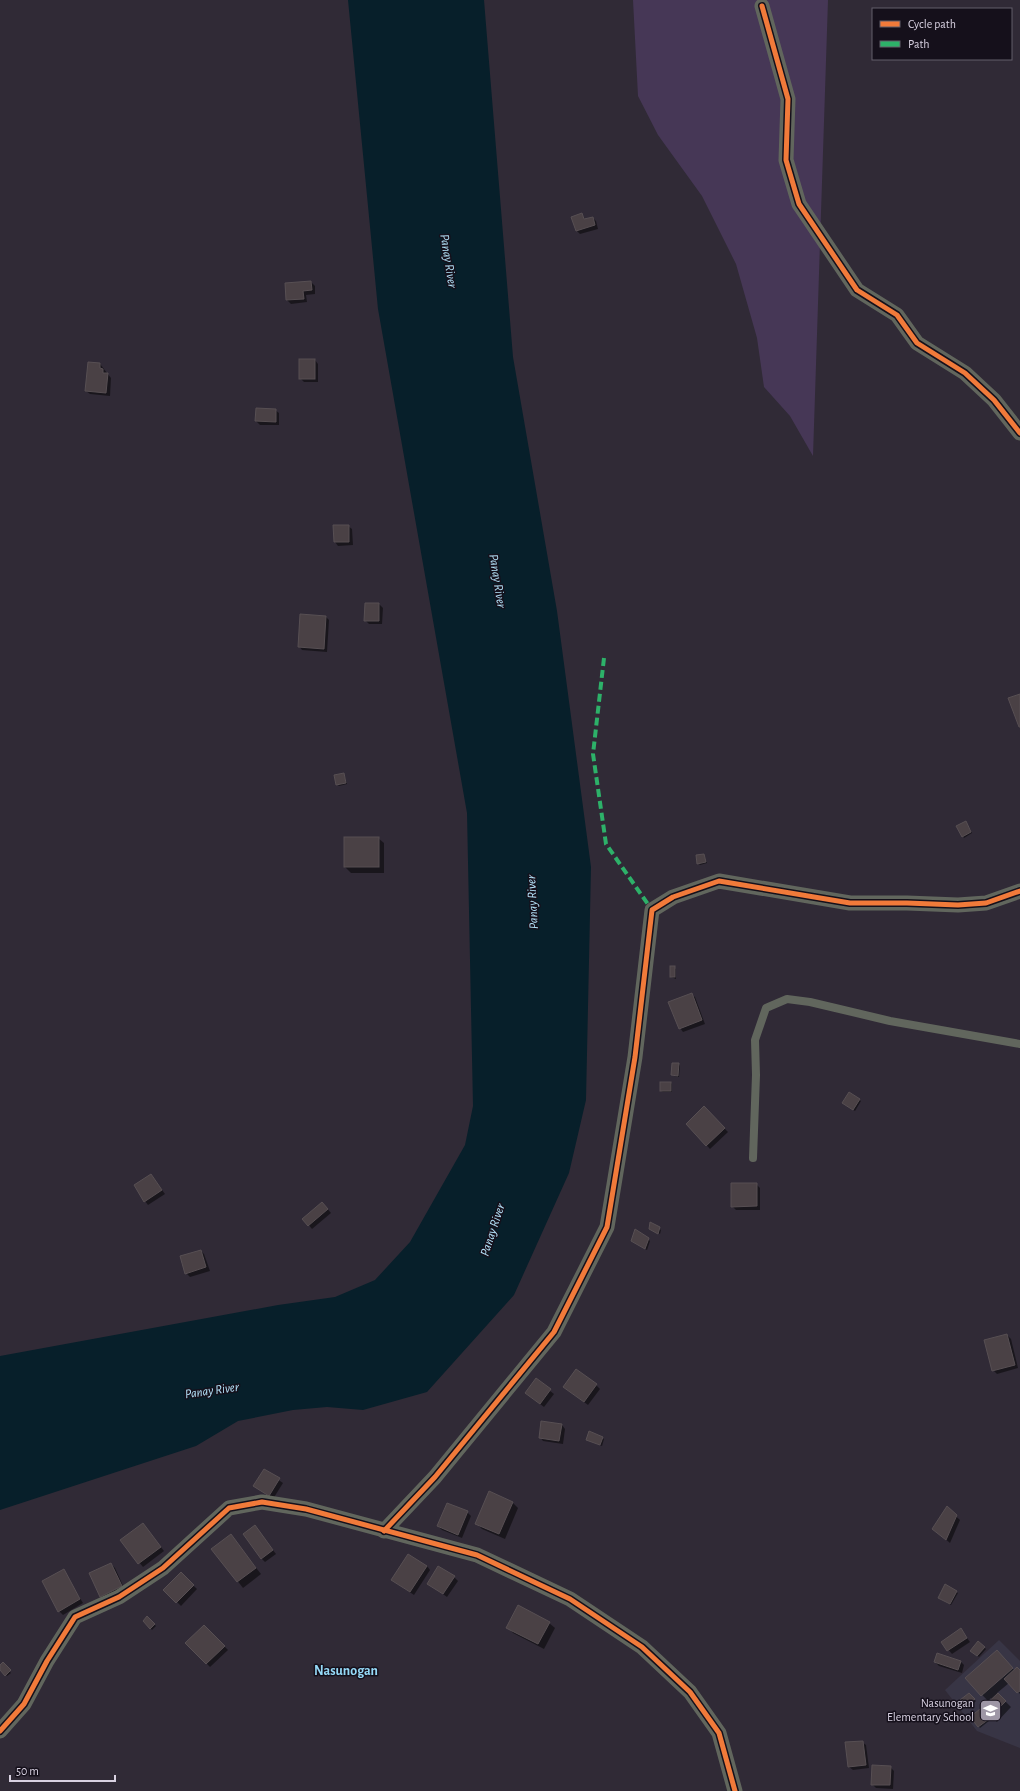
<svg xmlns="http://www.w3.org/2000/svg" width="1020" height="1791" font-family="'Alegreya Sans',sans-serif">
<rect width="100%" height="100%" fill="#302a36"/>
<path fill="#383545" d="M999,1640L1020,1661V1748L977,1731L945,1690Z"/>
<path fill="#463756" d="M633,0H828L813,456L790,416L764,387L757,338L736,264L702,196L658,135L638,96Z"/>
<path fill="#071f2a" d="M348,0H484L513,357L557,611L591,867L586,1100L569,1173L514,1295L427,1392L363,1410L327,1407L293,1410L238,1421L196,1446L0,1510V1356L278,1305L335,1297L375,1280L410,1242L465,1145L473,1106L467,813L378,309Z"/>
<g fill="#0007">
<path d="M582,215L586,220L593,218L596,221L598,229L580,234L577,231Z"/>
<path d="M311,282L315,286V294L306,295L307,302L291,304L287,300L286,284Z"/>
<path d="M315,360L318,364V382H304L300,378Z"/>
<path d="M100,364L111,378L110,396L90,394L86,391Z"/>
<path d="M275,410L279,413V425H260L256,421Z"/>
<path d="M348,526L352,529L353,545L338,546L335,542Z"/>
<path d="M379,604L383,608L382,624H369L365,620Z"/>
<path d="M326,617L329,620L327,652L302,650L299,646Z"/>
<path d="M344,774L347,784L339,786L337,784Z"/>
<path d="M967,824L972,833L964,838L963,836Z"/>
<path d="M378,838L384,843V873H351L345,867Z"/>
<path d="M704,855L707,863L700,865L698,863Z"/>
<path d="M671,967L676,969V979L671,977Z"/>
<path d="M691,994L695,997L705,1024L683,1032L680,1028Z"/>
<path d="M679,1064L680,1066L679,1077L674,1076L672,1074Z"/>
<path d="M671,1083L672,1084V1092H663L661,1091Z"/>
<path d="M849,1093L861,1101L855,1111L845,1104Z"/>
<path d="M704,1108L728,1132L710,1149L687,1124Z"/>
<path d="M151,1175L165,1194L148,1205L145,1201Z"/>
<path d="M756,1184L760,1188V1210H736L732,1206Z"/>
<path d="M326,1207L331,1213L312,1229L304,1219Z"/>
<path d="M651,1223L661,1230L660,1234L652,1230Z"/>
<path d="M648,1239L650,1241L647,1250L634,1242Z"/>
<path d="M201,1251L204,1254L210,1271L190,1277L186,1273Z"/>
<path d="M1007,1335L1011,1339L1018,1368L997,1374L993,1370Z"/>
<path d="M536,1380L554,1394L544,1407L526,1393Z"/>
<path d="M596,1385L600,1389L588,1405L568,1390Z"/>
<path d="M562,1425L565,1429L563,1444L543,1441L540,1437Z"/>
<path d="M590,1432L604,1439L602,1446L587,1439Z"/>
<path d="M264,1470L283,1483L273,1499L255,1486Z"/>
<path d="M513,1503L518,1508L505,1539L482,1529L476,1523Z"/>
<path d="M947,1508L960,1520L950,1543L937,1532Z"/>
<path d="M467,1512L471,1516L462,1538L442,1530L438,1526Z"/>
<path d="M255,1527L276,1554L265,1562L261,1558Z"/>
<path d="M146,1528L164,1551L143,1567L121,1540Z"/>
<path d="M231,1536L261,1574L243,1588L213,1549Z"/>
<path d="M111,1564L115,1568L125,1590L104,1600L101,1596Z"/>
<path d="M427,1566L430,1570L414,1595L392,1580Z"/>
<path d="M63,1571L83,1603L63,1615L59,1611Z"/>
<path d="M181,1574L197,1589L181,1606L165,1590Z"/>
<path d="M454,1577L458,1581L447,1597L429,1584Z"/>
<path d="M956,1592L958,1593L951,1605L940,1599Z"/>
<path d="M147,1618L156,1626L152,1630L144,1621Z"/>
<path d="M549,1623L555,1628L544,1649L513,1633L508,1627Z"/>
<path d="M204,1626L228,1650L210,1667L187,1643Z"/>
<path d="M961,1630L970,1642L952,1654L942,1642Z"/>
<path d="M978,1642L986,1649L979,1657L972,1651Z"/>
<path d="M938,1654L961,1662L964,1665L962,1673L939,1666L935,1662Z"/>
<path d="M1002,1657L1015,1671L1020,1672V1694L1009,1683L997,1693L1011,1707L997,1722L983,1708L992,1700L991,1698L988,1701L966,1678Z"/>
<path d="M3,1663L11,1673L7,1676L0,1669V1666Z"/>
<path d="M969,1694L976,1701L969,1708L962,1700Z"/>
<path d="M980,1710L989,1721L980,1728L971,1717Z"/>
<path d="M862,1742L866,1745L869,1768L853,1770L849,1767Z"/>
<path d="M890,1767L894,1771L893,1789L876,1788L872,1784Z"/>
</g>
<g fill="#4a4145" stroke="#574f53">
<path d="M582,213L584,219L593,217L595,225L576,231L571,217Z"/>
<path d="M311,281L312,290L303,291L304,299L286,300L285,283Z"/>
<rect x="299" y="359" width="16" height="20"/>
<path d="M88,362L100,363V368L103,369V373H108L106,393L85,391Z"/>
<path d="M256,408L276,409V422L255,421Z"/>
<path d="M333,525H349V542H334Z"/>
<path d="M365,603H379V621H364Z"/>
<path d="M300,614L326,616L324,649L298,647Z"/>
<path d="M1020,694V727H1019L1008,698Z"/>
<path d="M344,773L346,783L336,785L334,775Z"/>
<path d="M966,821L971,832L962,837L956,826Z"/>
<rect x="344" y="837" width="35" height="30"/>
<path d="M704,854L706,862L697,864L696,855Z"/>
<rect x="670" y="966" width="5" height="11"/>
<path d="M692,993L702,1020L679,1029L668,1002Z"/>
<path d="M672,1063H679L678,1076L671,1075Z"/>
<rect x="660" y="1082" width="11" height="9"/>
<path d="M849,1092L860,1099L853,1110L842,1103Z"/>
<path d="M704,1106L725,1128L706,1146L686,1124Z"/>
<path d="M151,1174L162,1190L144,1202L134,1185Z"/>
<path d="M731,1183H757V1206L731,1207Z"/>
<path d="M322,1202L328,1209L308,1226L302,1219Z"/>
<path d="M650,1222L660,1227L658,1234L649,1229Z"/>
<path d="M635,1229L649,1238L645,1249L631,1241Z"/>
<path d="M201,1250L206,1267L185,1274L180,1256Z"/>
<path d="M1007,1334L1015,1365L992,1371L984,1340Z"/>
<path d="M576,1369L597,1384L584,1402L563,1387Z"/>
<path d="M536,1378L551,1389L540,1404L525,1393Z"/>
<path d="M541,1421L562,1424L559,1441L539,1438Z"/>
<path d="M589,1431L603,1437L600,1445L586,1440Z"/>
<path d="M264,1469L280,1478L269,1496L253,1486Z"/>
<path d="M489,1491L513,1502L499,1534L475,1524Z"/>
<path d="M447,1503L468,1511L458,1535L437,1526Z"/>
<path d="M947,1506L957,1515L946,1540L932,1529Z"/>
<path d="M143,1523L161,1547L138,1564L120,1540Z"/>
<path d="M255,1525L273,1550L261,1559L243,1534Z"/>
<path d="M231,1534L256,1568L237,1582L211,1549Z"/>
<path d="M408,1554L427,1566L410,1592L391,1580Z"/>
<path d="M111,1563L122,1586L100,1597L89,1573Z"/>
<path d="M438,1566L455,1576L443,1594L427,1584Z"/>
<path d="M64,1569L80,1599L58,1612L42,1581Z"/>
<path d="M181,1572L194,1585L176,1603L163,1590Z"/>
<path d="M945,1584L957,1591L950,1604L938,1598Z"/>
<path d="M518,1605L550,1622L538,1644L506,1628Z"/>
<path d="M147,1616L155,1624L150,1629L143,1621Z"/>
<path d="M204,1625L225,1646L206,1664L185,1643Z"/>
<path d="M961,1628L967,1638L947,1651L941,1642Z"/>
<path d="M978,1641L985,1647L977,1656L970,1651Z"/>
<path d="M997,1650L1013,1668L981,1696L965,1678Z"/>
<path d="M937,1653L961,1661L958,1670L934,1662Z"/>
<path d="M3,1662L11,1670L5,1676L0,1670V1665Z"/>
<path d="M1017,1667L1020,1670V1691L1017,1693L1004,1679Z"/>
<path d="M969,1693L975,1699L966,1707L960,1700Z"/>
<path d="M998,1693L1006,1701L990,1717L982,1708Z"/>
<path d="M980,1709L989,1719L978,1727L970,1717Z"/>
<path d="M863,1741L866,1765L848,1767L845,1742Z"/>
<path d="M872,1765L891,1766L890,1785H871Z"/>
</g>
<g fill="none" stroke-linecap="round" stroke-linejoin="round">
<path stroke="#61665d" stroke-width="8" d="M753,1158L756,1075L755,1040L766,1008L787,999L810,1002L890,1021L1020,1044"/>
<g stroke="#61665d" stroke-width="15">
<path d="M762,6L788,99L786,160L799,204L857,290L897,315L917,343L965,373L994,400L1020,433"/>
<path d="M384,1531L435,1477L554,1332L607,1227L635,1057L652,910L673,897L719,881L850,903H907L958,905L986,903L1020,891"/>
<path d="M0,1731L24,1704L47,1661L75,1617L119,1597L163,1568L229,1508L262,1502L306,1509L477,1555L570,1599L642,1647L690,1692L719,1733L735,1791"/>
</g>
<path stroke="#2db169" stroke-width="4" stroke-dasharray="8 4" stroke-linecap="butt" d="M604,658L593,754L606,844L652,910"/>
<defs>
<g id="cycleway">
<path d="M762,6L788,99L786,160L799,204L857,290L897,315L917,343L965,373L994,400L1020,433"/>
<path d="M384,1531L435,1477L554,1332L607,1227L635,1057L652,910L673,897L719,881L850,903H907L958,905L986,903L1020,891"/>
<path d="M0,1731L24,1704L47,1661L75,1617L119,1597L163,1568L229,1508L262,1502L306,1509L477,1555L570,1599L642,1647L690,1692L719,1733L735,1791"/>
</g>
</defs>
<use href="#cycleway" stroke="#15101b" stroke-width="8"/>
<use href="#cycleway" stroke="#f17a3a" stroke-width="5"/>
</g>
<defs>
<symbol id="school-square" viewBox="-11 -11 22 22"><rect x="-9" y="-9" width="18" height="18" rx="4" fill="#9e97a6" stroke="#15101b"/><path d="M0-5L7-2L0 1L-7-2ZM-4 1L0 2.5L4 1V4Q0 6-4 4Z" fill="#fff"/></symbol>
</defs>
<g fill-rule="evenodd">
<use href="#school-square" x="978" y="1698" width="25" height="25"/>
</g>
<g text-anchor="middle" dominant-baseline="central" stroke-width="3" stroke-linejoin="round" paint-order="stroke">
<g font-size="12" fill="#d9d2e2" stroke="#15101b" text-anchor="end">
<text x="974" y="1703">Nasunogan<tspan x="974" dy="14">Elementary School</tspan></text>
</g>
<g font-size="13" font-style="italic" fill="#b3e2f9" stroke="#15101b">
<text transform="translate(448 261) rotate(81)">Panay River</text>
<text transform="translate(497 581) rotate(81)">Panay River</text>
<text transform="translate(533 902) rotate(-93)">Panay River</text>
<text transform="translate(493 1230) rotate(-72)">Panay River</text>
<text transform="translate(212 1391) rotate(-8)">Panay River</text>
</g>
<g font-size="14" font-weight="bold" fill="#95d9f7" stroke="#15101b">
<text x="346" y="1671">Nasunogan</text>
</g>
</g>
<rect x="872" y="8" width="140" height="52" fill="#15101b" stroke="#635e6b"/>
<rect x="880" y="21" width="20" height="6" fill="#f17a3a" stroke="#635e6b"/>
<text x="908" y="28" font-size="12" fill="#d9d2e2">Cycle path</text>
<rect x="880" y="41" width="20" height="6" fill="#2db169" stroke="#635e6b"/>
<text x="908" y="48" font-size="12" fill="#d9d2e2">Path</text>
<path d="M10 1775v6h105v-6" fill="none" stroke="#d9d2e2" stroke-width="2"/>
<text x="16" y="1775" font-size="12" fill="#d9d2e2" stroke="#15101b" stroke-width="3" paint-order="stroke">50 m</text>
</svg>
